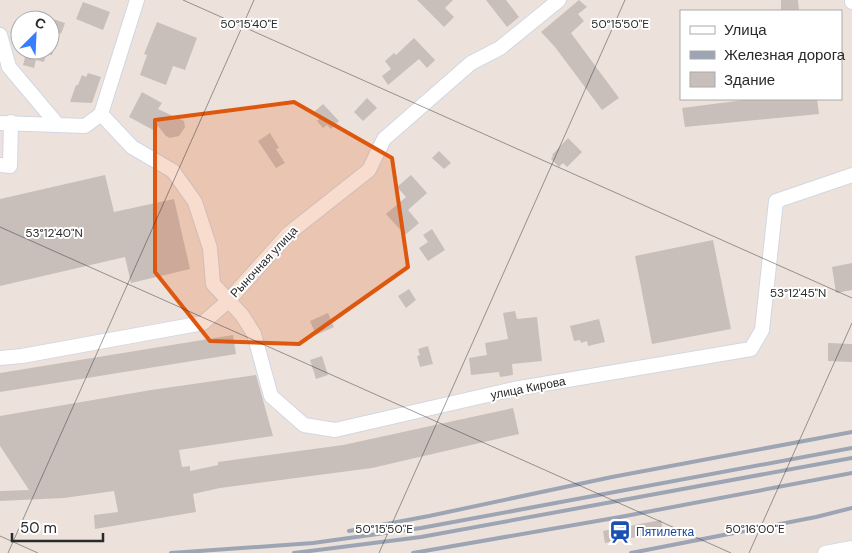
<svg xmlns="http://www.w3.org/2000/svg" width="852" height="553" font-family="'DM Sans',sans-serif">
<rect width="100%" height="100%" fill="#ede2db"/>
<g fill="#c8bfbb">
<path d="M417,0H453L445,8L454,17L444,27Z"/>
<path d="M486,0H506L519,17L507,27Z"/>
<path d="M579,0L587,7L578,14L584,21L571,33L619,98L602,110L555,47L541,32Z"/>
<path d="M781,0H798L799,11H781Z"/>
<path d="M83,2L110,12L103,30L76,19Z"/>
<path d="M50,18L65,23L61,34L59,33L52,55H50Z"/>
<path d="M157,22L197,38L185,70L173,66L166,85L140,75L147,55L144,54Z"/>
<path d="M414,38L435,60L427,68L419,59L388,85L382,76L391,69L385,61L394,53L396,55Z"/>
<path d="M27,50H47L44,62L36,60L34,68L23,65Z"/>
<path d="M88,73L101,77L92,103L70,102L76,85H78L82,75L86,77Z"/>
<path d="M142,92L162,103L158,109L184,121L185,127L179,136L170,138L166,136L158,126L155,131L129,117Z"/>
<path d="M367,98L377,108L363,121L354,112Z"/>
<path d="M752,99H817L819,114L685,127L682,108Z"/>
<path d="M323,104L339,121L331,129L327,125L323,128L317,121L319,119L314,112Z"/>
<path d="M270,133L279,148L276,149L285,163L276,168L258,141Z"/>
<path d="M568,138L582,152L567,167L563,163L559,167L551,159L553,156L552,155Z"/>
<path d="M439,151L451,163L444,169L432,158Z"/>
<path d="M105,175L114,212L174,199L190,269L131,283L125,257L0,286V199Z"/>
<path d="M411,175L427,193L408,210L419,223L405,235L386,214L406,197L397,187Z"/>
<path d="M432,229L445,250L428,261L419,248L428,242L423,235Z"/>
<path d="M713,240L731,329L652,344L635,256Z"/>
<path d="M852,263V290L836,293L832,267Z"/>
<path d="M409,289L416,300L406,308L398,296Z"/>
<path d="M515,311L517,319L537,317L542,361L512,364L513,375L500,377L499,372L471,375L469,358L487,355L485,343L508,339L503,313Z"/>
<path d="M328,313L334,327L316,335L310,321Z"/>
<path d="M599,319L605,342L588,346L587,341L581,343L580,340L574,341L570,326Z"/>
<path d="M233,335L236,354L0,392V373Z"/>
<path d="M828,343L852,344V362L828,361Z"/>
<path d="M428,346L433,364L420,367L417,356L420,355L418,349Z"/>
<path d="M322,356L328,375L316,379L310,360Z"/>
<path d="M256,375L273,436L179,450L182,467L190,466V471L218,465V462L343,445L513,408L519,434L372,468L220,488L193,494L196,512L95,529L94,515L118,512L114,491L64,498L0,501V491L29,490L0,446V416L151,390Z"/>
<path d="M661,520L663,532L605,543L603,531Z"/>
</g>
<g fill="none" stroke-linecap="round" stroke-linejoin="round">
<defs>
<g id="minor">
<path d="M852,0V2"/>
<path d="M0,35L9,67L57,124"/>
<path d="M101,114L132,147L173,171L195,202L210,248L213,284L242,315L254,334L271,396L304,425L335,430L514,389L751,349L762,330L776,201L852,175"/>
<path d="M0,123L85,126L101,114L137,0"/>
<path d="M0,165L10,166L11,122"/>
<path d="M0,358L22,356L203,323L228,301L288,234L369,170L384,139L471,63L500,48L559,0"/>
<path d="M825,553L852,548"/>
</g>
</defs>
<use href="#minor" stroke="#d0d7e3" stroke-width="16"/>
<use href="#minor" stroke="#fff" stroke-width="14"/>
<g stroke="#9da5b5" stroke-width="4">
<path d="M349,531L429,516L612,477L852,432"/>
<path d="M171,553L313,543L421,528L852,448"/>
<path d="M294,553L421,537L852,458"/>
<path d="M413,553L620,517L852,473"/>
<path d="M631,553L816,517L852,508"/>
</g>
</g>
<path fill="#de570e" fill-opacity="0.2" stroke="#de570e" stroke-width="4" stroke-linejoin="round" d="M294,102L392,158L408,267L299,344L210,341L155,272V120Z"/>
<path fill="none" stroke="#2a2a2a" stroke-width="1" stroke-opacity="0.45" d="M183,0L852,298M0,227L731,553M0,536L38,553M8,553L254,0M379,553L625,0M749,553L852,323"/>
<defs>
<symbol id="station-bare" viewBox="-9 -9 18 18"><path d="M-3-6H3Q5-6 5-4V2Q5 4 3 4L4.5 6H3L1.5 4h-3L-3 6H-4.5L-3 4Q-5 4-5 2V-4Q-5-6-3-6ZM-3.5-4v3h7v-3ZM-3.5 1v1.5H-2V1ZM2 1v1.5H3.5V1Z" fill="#1a4fb4" stroke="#fff" stroke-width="2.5" paint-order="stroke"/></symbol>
</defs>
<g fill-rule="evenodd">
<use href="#station-bare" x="604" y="516" width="32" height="32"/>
</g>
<g text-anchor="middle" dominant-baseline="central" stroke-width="4" stroke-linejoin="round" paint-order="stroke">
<g font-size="12" fill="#2a2a2a" stroke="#fff">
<text transform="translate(264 262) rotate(-47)">Рыночная улица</text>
<text transform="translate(528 388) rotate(-11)">улица Кирова</text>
</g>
<g font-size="12" fill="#164399" stroke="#fff" text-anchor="start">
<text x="636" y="532">Пятилетка</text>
</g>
</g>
<g font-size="12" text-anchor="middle" fill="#2a2a2a" stroke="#fff" stroke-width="4" stroke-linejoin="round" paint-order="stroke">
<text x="249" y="28">50°15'40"E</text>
<text x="620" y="28">50°15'50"E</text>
<text x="54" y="237">53°12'40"N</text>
<text x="798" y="297">53°12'45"N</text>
<text x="384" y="533">50°15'50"E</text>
<text x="755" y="533">50°16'00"E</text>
</g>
<rect x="680" y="10" width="162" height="90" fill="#ffffff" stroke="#aaaaaa"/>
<rect x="690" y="26" width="25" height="8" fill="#ffffff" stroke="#aaaaaa"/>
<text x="724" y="35" font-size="15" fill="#2a2a2a">Улица</text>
<rect x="690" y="51" width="25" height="8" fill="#9da5b5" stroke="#aaaaaa"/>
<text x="724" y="60" font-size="15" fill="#2a2a2a">Железная дорога</text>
<rect x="690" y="72" width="25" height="15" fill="#c8bfbb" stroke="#aaaaaa"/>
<text x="724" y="85" font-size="15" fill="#2a2a2a">Здание</text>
<g transform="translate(35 35) rotate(24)"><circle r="24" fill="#ffffff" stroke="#aaaaaa"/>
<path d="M0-4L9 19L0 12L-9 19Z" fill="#367dff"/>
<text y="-8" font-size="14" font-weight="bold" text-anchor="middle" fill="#2a2a2a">С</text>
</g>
<path d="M12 533v8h91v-8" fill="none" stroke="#2a2a2a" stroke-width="2.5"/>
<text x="20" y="533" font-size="15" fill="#2a2a2a" stroke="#ffffff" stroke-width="4" paint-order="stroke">50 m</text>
</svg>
